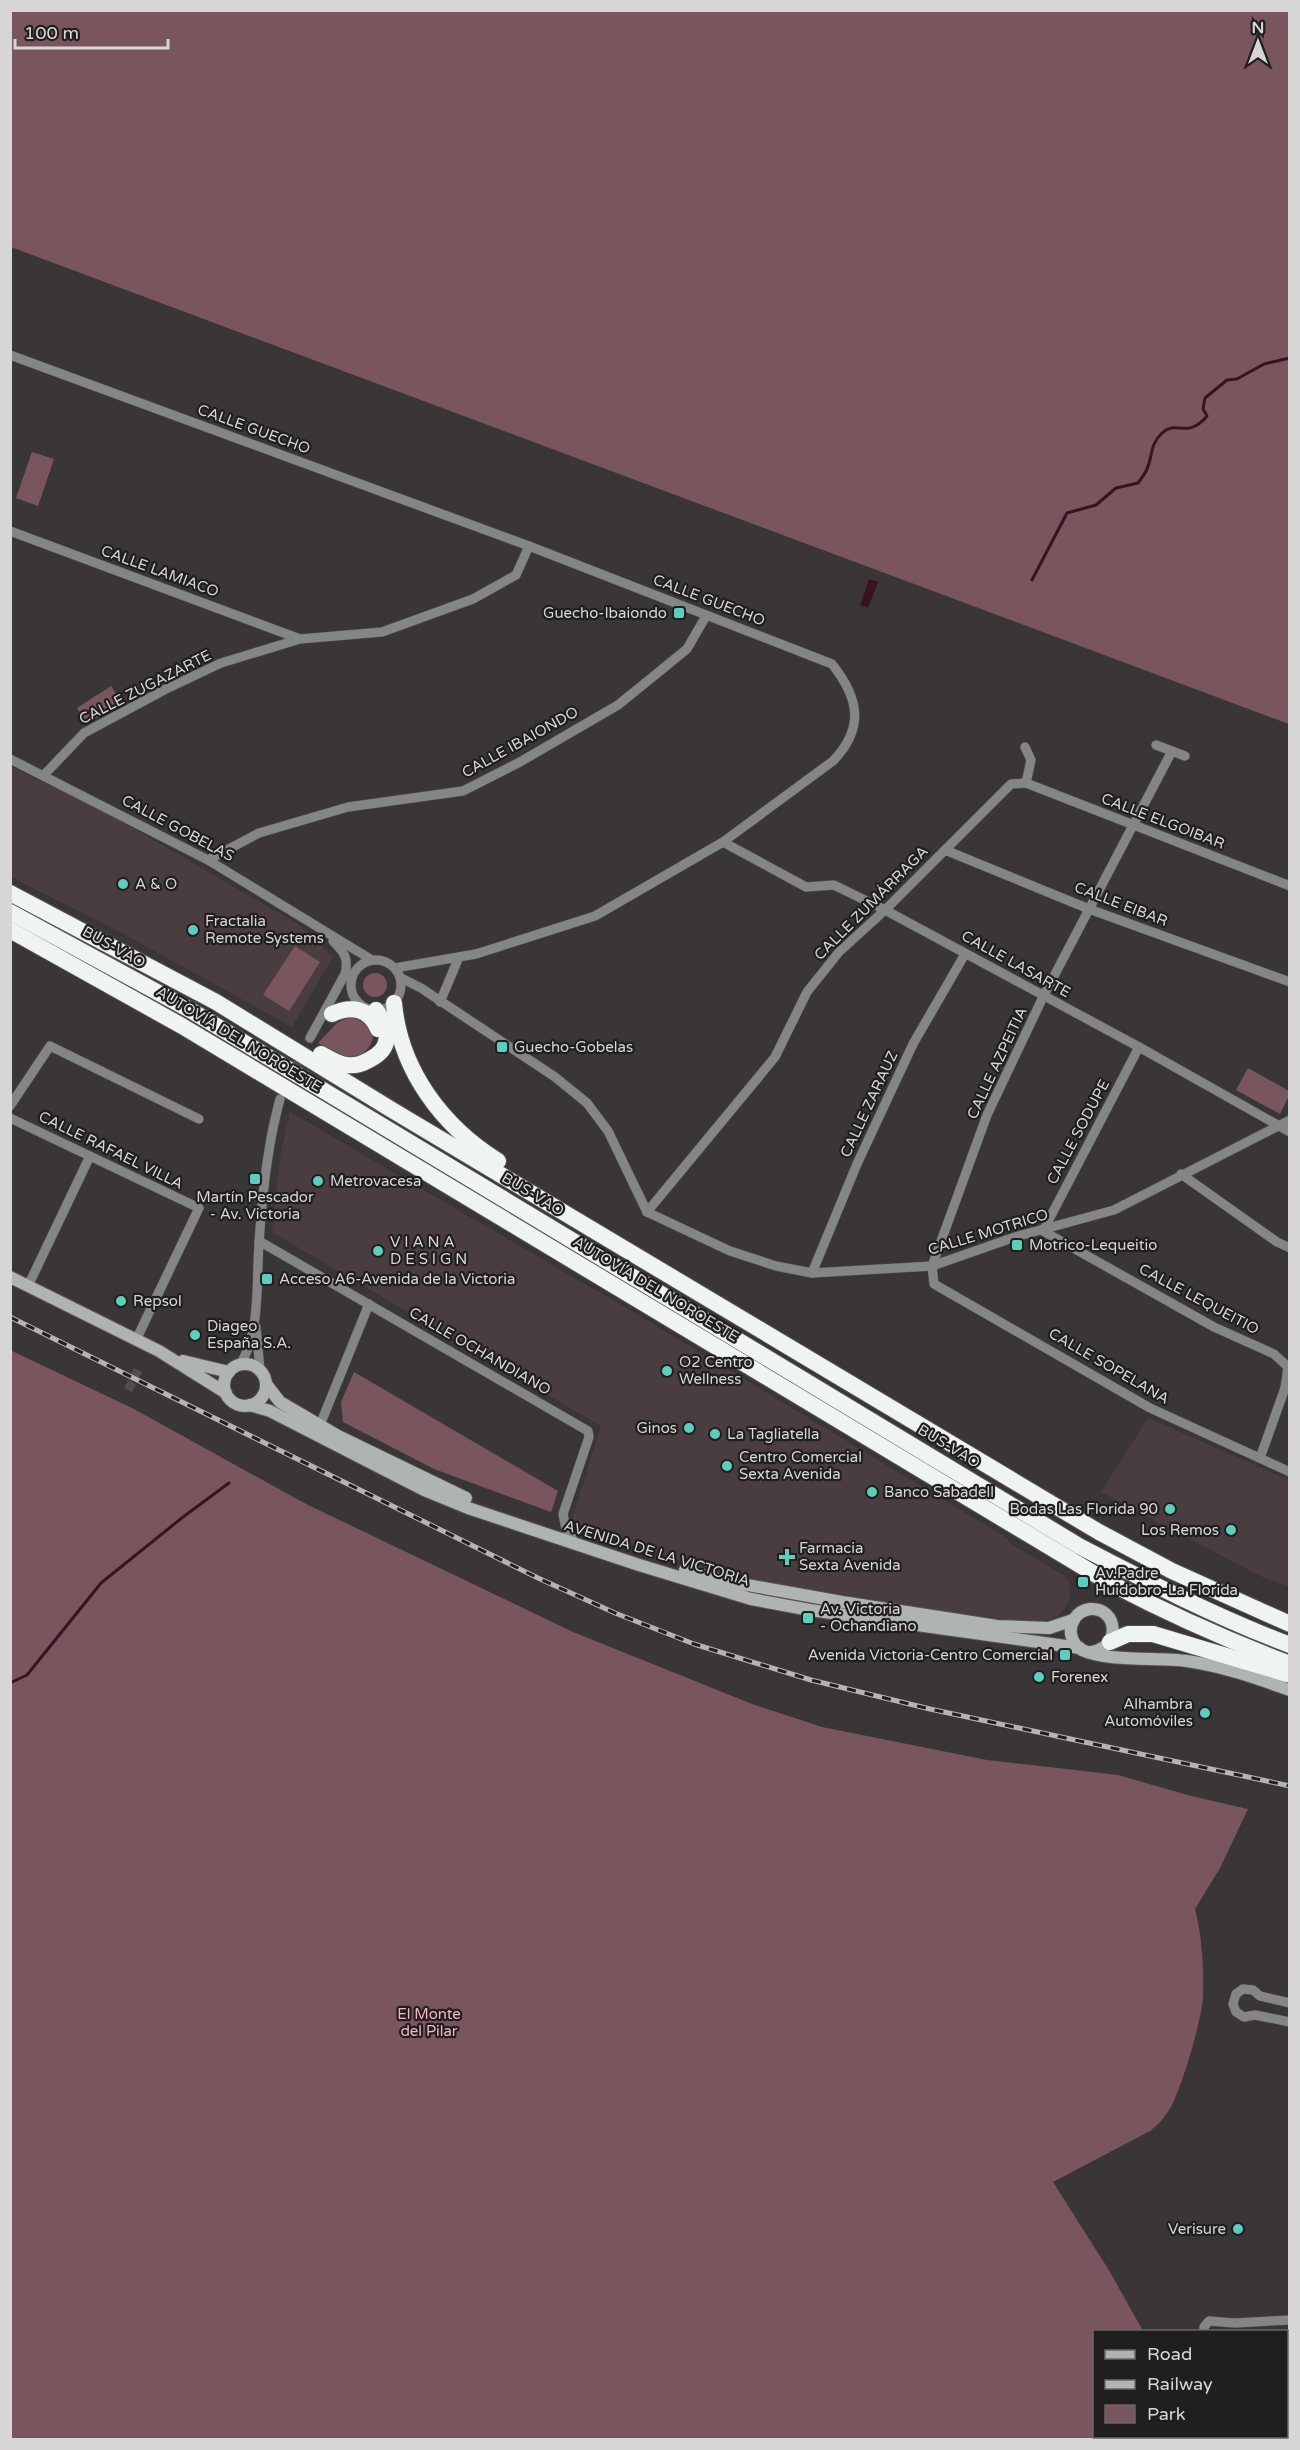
<svg xmlns="http://www.w3.org/2000/svg" width="1300" height="2450" font-family="'Varela Round',sans-serif">
<rect width="100%" height="100%" fill="#3a3637"/>
<g fill="#493d40">
<path d="M11,767L102,810L298,924L333,957L292,1027L122,933L11,877Z"/>
<path d="M290,1112L638,1315L1007,1538L1011,1544L1063,1575L1069,1582L1070,1598L1065,1608L1056,1617L1048,1620L1023,1621L940,1611L757,1580L682,1561L612,1538L583,1533L572,1527L571,1523L601,1426L272,1232L281,1151Z"/>
<path d="M1148,1418L1289,1480V1586L1266,1579L1101,1492Z"/>
<path d="M1286,2356H1290L1289,2439H1223L1222,2437L1286,2436Z"/>
</g>
<g fill="#79565e">
<path d="M10,11H1289V724L11,247Z"/>
<path d="M32,452L54,459L38,506L16,498Z"/>
<path d="M111,686L121,702L87,724L77,708Z"/>
<path d="M295,946L320,962L289,1011L263,995Z"/>
<circle cx="375" cy="985" r="12"/>
<path d="M349,1017C378,1023 381,1043 356,1058L336,1055L318,1043L337,1023Z"/>
<path d="M1248,1068L1289,1091V1096L1280,1114L1236,1090Z"/>
<path d="M10,1350L134,1409L306,1504L573,1632L752,1704L822,1727L987,1760L1118,1775L1191,1796L1248,1809L1220,1868L1195,1909C1202,1936 1204,1969 1203,1996C1202,2020 1182,2086 1171,2107C1165,2117 1159,2124 1150,2131L1053,2182L1110,2272L1143,2331L1094,2332V2436H1178L1179,2439H11Z"/>
<path d="M354,1372L558,1491L551,1512L434,1469L343,1422L341,1402Z"/>
</g>
<path fill="#3b121f" d="M869,579L878,582L868,608L860,605Z"/>
<g fill="none" stroke-linecap="round" stroke-linejoin="round">
<g stroke="#3b121f" stroke-width="3">
<path d="M1032,580L1067,513L1096,505L1116,488L1138,483C1141,479 1144,475 1146,471C1153,458 1149,445 1162,433C1177,419 1187,440 1207,416L1203,409L1205,398L1227,380L1237,379L1264,364L1290,358"/>
<path d="M10,1683L27,1675L101,1583L183,1517L229,1483"/>
</g>
<g stroke="#524e4f" stroke-width="9" stroke-dasharray="9 4.5" stroke-linecap="butt">
<path d="M284,1091L310,1038"/>
<path d="M128,1390L138,1370"/>
</g>
<defs>
<g id="street">
<path d="M10,355L529,546L832,664C859,698 865,728 833,761L723,842L595,916L476,954L395,968"/>
<path d="M10,531L300,639"/>
<path d="M1156,745L1185,756"/>
<path d="M1025,747L1031,760L1026,783"/>
<path d="M1172,751L1043,997L987,1115L932,1266L934,1284L1150,1408L1290,1472"/>
<path d="M10,759L208,860L372,960"/>
<path d="M44,775L84,733L166,689L221,663L300,639L382,632L473,599L516,575L529,546"/>
<path d="M723,842L806,887L834,885L885,910L1139,1047L1290,1132"/>
<path d="M945,850L1089,909L1290,982"/>
<path d="M208,860L259,833L348,807L463,791L520,762L618,705L687,649L706,616"/>
<circle cx="376" cy="985" r="25"/>
<path d="M401,978L421,988L555,1077L587,1103L608,1131L647,1212"/>
<path d="M440,1002L459,957"/>
<path d="M310,1038L345,974C349,958 344,952 333,941"/>
<path d="M1139,1047L1043,1231L1214,1327L1274,1354L1288,1367L1285,1388L1260,1458"/>
<path d="M10,1106L50,1046L199,1119"/>
<path d="M10,1118L199,1208L136,1340"/>
<path d="M1181,1174L1277,1242L1290,1248"/>
<path d="M647,1212L775,1057L807,992L839,952L885,910L1011,784L1026,783L1290,886"/>
<path d="M647,1212L730,1251L776,1266L812,1273L932,1266L1015,1237L1114,1210L1290,1120"/>
<path d="M259,1241L588,1431L589,1437L563,1514L566,1529L572,1537"/>
<path d="M812,1273L857,1164L913,1044L965,954"/>
<path d="M28,1286L90,1156"/>
<path d="M256,1327L260,1370"/>
<path d="M240,1365C261,1330 256,1283 259,1244C262,1195 267,1146 280,1099"/>
<path d="M320,1425L369,1304"/>
<path d="M1290,2003L1260,1996L1253,1990L1243,1989L1236,1994L1233,2004L1236,2012L1244,2017L1255,2015L1290,2022"/>
<path d="M1204,2332V2327L1209,2321L1235,2323L1290,2320"/>
<path d="M1286,2339H1290"/>
</g>
<g id="secondary">
<path d="M10,1277L159,1351L226,1393"/>
<path d="M183,1361L229,1372"/>
<circle cx="245" cy="1385" r="21"/>
<path d="M266,1384L280,1402L338,1436L466,1498"/>
<path d="M250,1405L270,1411L424,1490L468,1508L639,1565L751,1599L810,1610L1080,1648"/>
<path d="M685,1570L725,1581L842,1602L997,1626L1049,1628L1073,1620"/>
<path d="M1091,1652C1122,1648 1118,1607 1090,1609C1084,1610 1078,1613 1075,1618C1067,1629 1071,1644 1082,1650C1108,1662 1158,1657 1187,1661C1222,1666 1256,1678 1290,1690"/>
</g>
<g id="highway">
<path d="M10,893L216,1002L392,1110L1099,1532L1172,1571L1290,1624"/>
<path d="M10,912L190,1010L1079,1546C1148,1582 1216,1617 1290,1645"/>
<path d="M10,930L182,1026L1108,1582C1167,1613 1227,1640 1290,1664"/>
<path d="M394,1003C400,1070 442,1126 498,1161"/>
<path d="M332,1014C351,1005 369,1008 378,1029"/>
<path d="M321,1054C329,1058 337,1064 347,1065C355,1066 362,1064 369,1060C393,1048 390,1030 376,1010"/>
<path d="M1110,1642L1128,1634H1153L1287,1674"/>
</g>
</defs>
<use href="#street" stroke="#565354" stroke-width="10"/>
<use href="#secondary" stroke="#565354" stroke-width="14"/>
<use href="#highway" stroke="#565354" stroke-width="18"/>
<use href="#street" stroke="#848686" stroke-width="9"/>
<use href="#secondary" stroke="#afb3b2" stroke-width="12"/>
<use href="#highway" stroke="#eff4f3" stroke-width="16"/>
<defs>
<path id="rail" d="M10,1317L538,1578L615,1613L694,1644L811,1680L930,1709L1290,1786"/>
</defs>
<use href="#rail" stroke="#b6b3b4" stroke-width="5"/>
<use href="#rail" stroke="#201e1f" stroke-width="3" stroke-dasharray="9" stroke-linecap="butt"/>
</g>
<g fill="#5ccebb" stroke="#201e1f" stroke-width="2">
<rect x="673" y="607" width="12" height="12" rx="3"/>
<circle cx="123" cy="884" r="6"/>
<circle cx="193" cy="930" r="6"/>
<rect x="496" y="1041" width="12" height="12" rx="3"/>
<rect x="249" y="1173" width="12" height="12" rx="3"/>
<circle cx="318" cy="1181" r="6"/>
<rect x="1011" y="1239" width="12" height="12" rx="3"/>
<circle cx="378" cy="1251" r="6"/>
<rect x="261" y="1273" width="12" height="12" rx="3"/>
<circle cx="121" cy="1301" r="6"/>
<circle cx="195" cy="1335" r="6"/>
<circle cx="667" cy="1371" r="6"/>
<circle cx="689" cy="1428" r="6"/>
<circle cx="715" cy="1434" r="6"/>
<circle cx="727" cy="1466" r="6"/>
<circle cx="872" cy="1492" r="6"/>
<circle cx="1170" cy="1509" r="6"/>
<circle cx="1231" cy="1530" r="6"/>
<path d="M784 1548h6v6h6v6h-6v6h-6v-6h-6v-6h6z"/>
<rect x="1077" y="1576" width="12" height="12" rx="3"/>
<rect x="802" y="1612" width="12" height="12" rx="3"/>
<rect x="1059" y="1649" width="12" height="12" rx="3"/>
<circle cx="1039" cy="1677" r="6"/>
<circle cx="1205" cy="1713" r="6"/>
<circle cx="1238" cy="2229" r="6"/>
</g>
<g text-anchor="middle" dominant-baseline="central" stroke-width="4.5" stroke-linejoin="round" paint-order="stroke">
<g font-size="15" fill="#d8d5d6" stroke="#201e1f">
<text transform="translate(254 429) rotate(20)">CALLE GUECHO</text>
<text transform="translate(160 571) rotate(20)">CALLE LAMIACO</text>
<text transform="translate(709 600) rotate(21)">CALLE GUECHO</text>
<text transform="translate(145 687) rotate(-27)">CALLE ZUGAZARTE</text>
<text transform="translate(520 742) rotate(-29)">CALLE IBAIONDO</text>
<text transform="translate(1163 821) rotate(21)">CALLE ELGOIBAR</text>
<text transform="translate(178 828) rotate(28)">CALLE GOBELAS</text>
<text transform="translate(871 903) rotate(-45)">CALLE ZUMÁRRAGA</text>
<text transform="translate(1121 904) rotate(21)">CALLE EIBAR</text>
<text transform="translate(114 947) rotate(29)">BUS-VAO</text>
<text transform="translate(1016 964) rotate(29)">CALLE LASARTE</text>
<text transform="translate(239 1039) rotate(31)">AUTOVÍA DEL NOROESTE</text>
<text transform="translate(997 1063) rotate(-65)">CALLE AZPEITIA</text>
<text transform="translate(869 1104) rotate(-65)">CALLE ZARAUZ</text>
<text transform="translate(1078 1132) rotate(-62)">CALLE SODUPE</text>
<text transform="translate(111 1150) rotate(26)">CALLE RAFAEL VILLA</text>
<text transform="translate(533 1194) rotate(31)">BUS-VAO</text>
<text transform="translate(988 1232) rotate(-17)">CALLE MOTRICO</text>
<text transform="translate(656 1289) rotate(31)">AUTOVÍA DEL NOROESTE</text>
<text transform="translate(1199 1299) rotate(28)">CALLE LEQUEITIO</text>
<text transform="translate(480 1351) rotate(30)">CALLE OCHANDIANO</text>
<text transform="translate(1109 1366) rotate(30)">CALLE SOPELANA</text>
<text transform="translate(949 1446) rotate(31)">BUS-VAO</text>
<text transform="translate(657 1553) rotate(17)">AVENIDA DE LA VICTORIA</text>
</g>
<g font-size="15" fill="#d8d5d6" stroke="#201e1f" text-anchor="start">
<text x="667" y="613" text-anchor="end">Guecho-Ibaiondo</text>
<text x="135" y="884">A &amp; O</text>
<text x="205" y="921">Fractalia<tspan x="205" dy="17">Remote Systems</tspan></text>
<text x="514" y="1047">Guecho-Gobelas</text>
<text x="330" y="1181">Metrovacesa</text>
<text x="255" y="1197" text-anchor="middle">Martín Pescador<tspan x="255" dy="17">- Av. Victoria</tspan></text>
<text x="390" y="1242">V I A N A<tspan x="390" dy="17">D E S I G N</tspan></text>
<text x="1029" y="1245">Motrico-Lequeitio</text>
<text x="279" y="1279">Acceso A6-Avenida de la Victoria</text>
<text x="133" y="1301">Repsol</text>
<text x="207" y="1326">Diageo<tspan x="207" dy="17">España S.A.</tspan></text>
<text x="679" y="1362">O2 Centro<tspan x="679" dy="17">Wellness</tspan></text>
<text x="677" y="1428" text-anchor="end">Ginos</text>
<text x="727" y="1434">La Tagliatella</text>
<text x="739" y="1457">Centro Comercial<tspan x="739" dy="17">Sexta Avenida</tspan></text>
<text x="884" y="1492">Banco Sabadell</text>
<text x="1158" y="1509" text-anchor="end">Bodas Las Florida 90</text>
<text x="1219" y="1530" text-anchor="end">Los Remos</text>
<text x="799" y="1548">Farmacia<tspan x="799" dy="17">Sexta Avenida</tspan></text>
<text x="1095" y="1573">Av.Padre<tspan x="1095" dy="17">Huidobro-La Florida</tspan></text>
<text x="820" y="1609">Av. Victoria<tspan x="820" dy="17">- Ochandiano</tspan></text>
<text x="1053" y="1655" text-anchor="end">Avenida Victoria-Centro Comercial</text>
<text x="1051" y="1677">Forenex</text>
<text x="1193" y="1704" text-anchor="end">Alhambra<tspan x="1193" dy="17">Automóviles</tspan></text>
<text x="1226" y="2229" text-anchor="end">Verisure</text>
</g>
<g font-size="15" fill="#f6b5c5" stroke="#201e1f">
<text x="429" y="2014">El Monte<tspan x="429" dy="17">del Pilar</tspan></text>
</g>
</g>
<rect width="1300" height="2450" fill="none" stroke="#d8d5d6" stroke-width="24"/>
<rect x="1093" y="2330" width="195" height="108" fill="#201e1f" stroke="#6a6768" stroke-width="1.5"/>
<rect x="1105" y="2350" width="30" height="9" fill="#afb3b2" stroke="#6a6768" stroke-width="1.5"/>
<text x="1147" y="2360" font-size="18" fill="#d8d5d6">Road</text>
<rect x="1105" y="2380" width="30" height="9" fill="#b6b3b4" stroke="#6a6768" stroke-width="1.5"/>
<text x="1147" y="2390" font-size="18" fill="#d8d5d6">Railway</text>
<rect x="1105" y="2405" width="30" height="18" fill="#79565e" stroke="#6a6768" stroke-width="1.5"/>
<text x="1147" y="2420" font-size="18" fill="#d8d5d6">Park</text>
<g transform="translate(1258 42)" stroke="#201e1f" stroke-width="4.5" paint-order="stroke">
<path d="M0-4.5L10 22L0 15L-10 22Z" fill="#d8d5d6"/>
<text y="-9" font-size="16" font-weight="bold" text-anchor="middle" fill="#d8d5d6">N</text>
</g>
<path d="M15 39v9h153v-9" fill="none" stroke="#d8d5d6" stroke-width="3"/>
<text x="24" y="39" font-size="18" fill="#d8d5d6" stroke="#201e1f" stroke-width="4.5" paint-order="stroke">100 m</text>
</svg>
